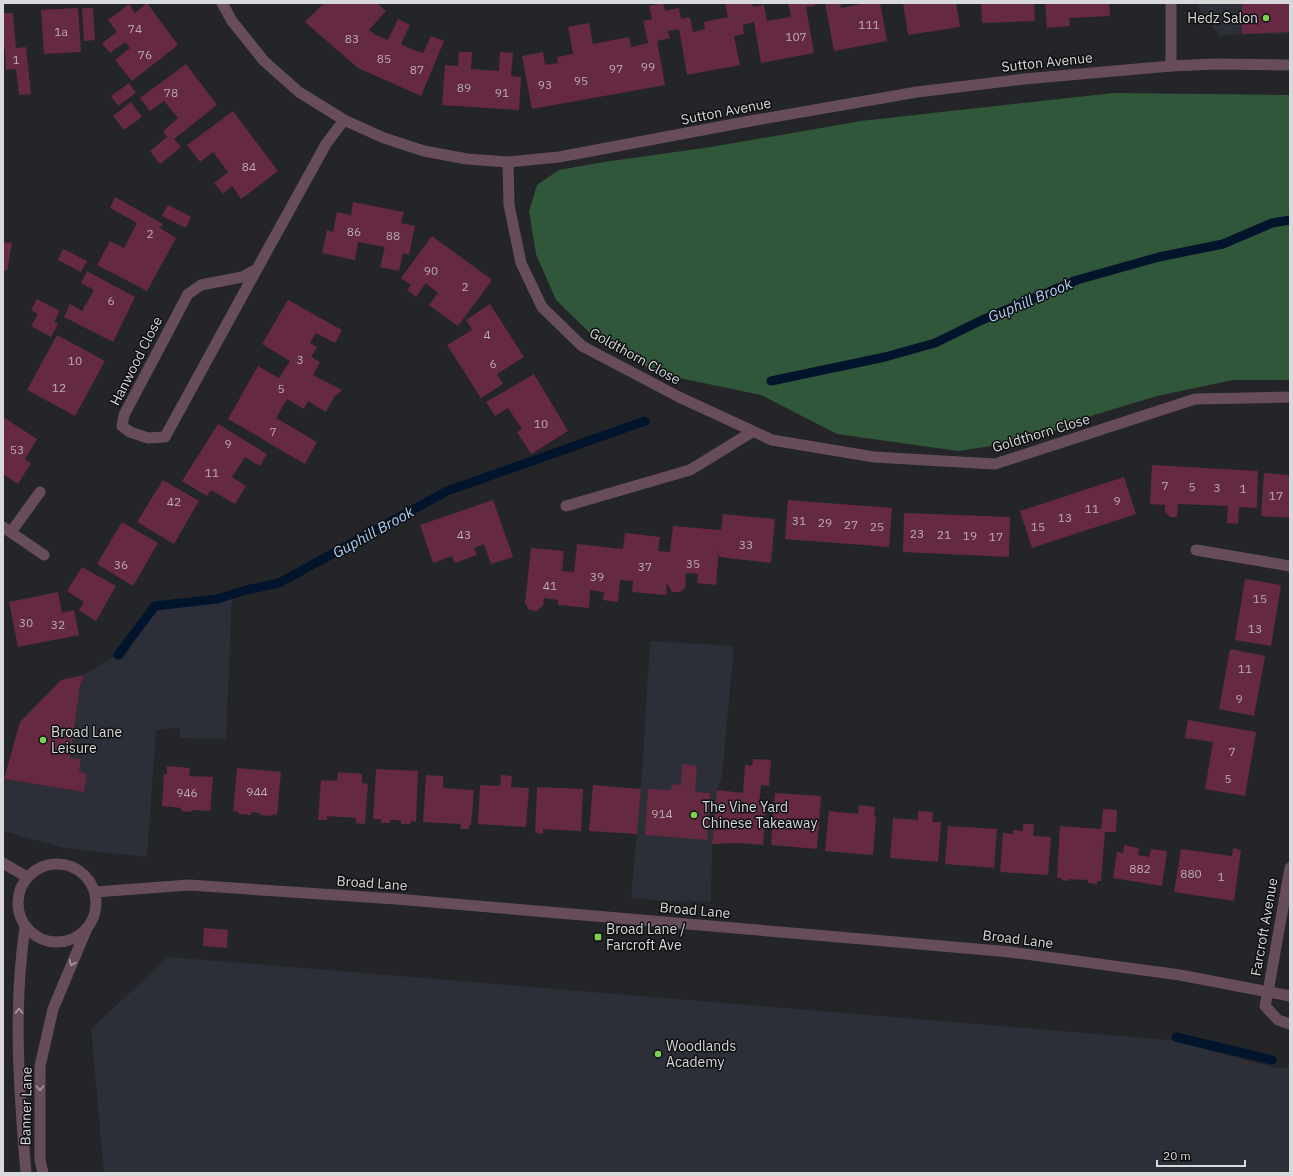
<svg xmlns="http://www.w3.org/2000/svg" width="1293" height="1176" font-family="'IBM Plex Sans',sans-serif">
<rect width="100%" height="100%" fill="#242528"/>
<g fill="#2c2f37">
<path d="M1195,3H1290V34H1242L1219,36Z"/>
<path d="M232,595L226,739L180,738V727L156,730L147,857L64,848L3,831V779L84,792L87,774L79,771L70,758L80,686L84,675L114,657L123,659L156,606Z"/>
<path d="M650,641L734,646L722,775L717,790L712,844L711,902L673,901L631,898L641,789Z"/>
<path d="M168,957L1170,1040L1276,1068H1290V1173H104L91,1029Z"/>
</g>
<path fill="#31573a" d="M1114,93L1290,95V380H1233L1157,396L1094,415L1032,440L958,451L837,434L761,395L660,374L597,340L556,300L536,254L529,211L537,185L559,170L604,162L711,147L861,121Z"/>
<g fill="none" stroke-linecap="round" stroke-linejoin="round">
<g stroke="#00142b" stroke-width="9">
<path d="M771,381L885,357L935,343L982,320L1077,280L1159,257L1223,244L1272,223L1290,220"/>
<path d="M118,655L155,606L217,599L246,590L279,583L447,491L645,421"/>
<path d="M1176,1037L1272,1060"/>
</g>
</g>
<g fill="#652942">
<path d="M147,3L178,45L132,81L115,60L130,48L125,42L110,53L102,43L117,32L108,20L129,4L135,13Z"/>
<path d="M324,3H377L386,11L369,30L374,34L388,40L398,19L410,25L401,44L411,49L423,53L431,36L444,41L421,96L358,68L305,22Z"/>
<path d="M663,3L665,11L679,8L681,19L690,17L693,32L705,29L704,22L728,17L725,3H752L753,7L764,5L767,21L791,17L788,3H815V6L806,7L814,53L761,63L754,22L743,25L744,34L734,36L740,65L687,75L679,29L668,31L670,38L657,41L665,85L532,109L522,56L543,52L545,65L558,63L557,57L573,54L568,27L589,23L593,44L629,37L631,47L648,43L643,21L652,19L649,6Z"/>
<path d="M825,3H840L841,8L866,3H880L887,41L834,51Z"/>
<path d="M903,3H956L960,27L908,35Z"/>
<path d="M981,3H1034L1035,21L982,23Z"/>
<path d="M1045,3H1109L1110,16L1069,18L1070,26L1047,28Z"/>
<path d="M1242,3H1290V32L1242,34Z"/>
<path d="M78,8L81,52L44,54L41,10Z"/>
<path d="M82,8H93L95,40L84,41Z"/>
<path d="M3,13H13L16,48L26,47L31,94L19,95L16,69L6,70L5,49H3Z"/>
<path d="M459,52H472L471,69L499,71L500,52L513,53L511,76L521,77L519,110L442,105L445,65L458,66Z"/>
<path d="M186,64L217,105L174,139L181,147L160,164L150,151L167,137L163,131L178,118L164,101L150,111L140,98Z"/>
<path d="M129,83L136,93L118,106L111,96Z"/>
<path d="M131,102L142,117L124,130L113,116Z"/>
<path d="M233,111L278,171L241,199L232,186L223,194L214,183L228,172L213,152L200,162L187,145Z"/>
<path d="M115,197L163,224L160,228L176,238L147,291L97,265L110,241L124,248L137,223L110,208Z"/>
<path d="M353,202L404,212L401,223L415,226L409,255L403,253L399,271L380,267L385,247L358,242L355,260L322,253L327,230L333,232L337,212L351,215Z"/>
<path d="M168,205L191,217L186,228L162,216Z"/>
<path d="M432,236L492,280L458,326L429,305L438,293L426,283L416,297L407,290L411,285L401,278Z"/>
<path d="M3,242L12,243L7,271L3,270Z"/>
<path d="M63,249L87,261L81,272L58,260Z"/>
<path d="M87,271L135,297L113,342L64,317L70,304L82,311L94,290L81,283Z"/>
<path d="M37,299L60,311L54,322L58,324L51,337L31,326L38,314L31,310Z"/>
<path d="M288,300L342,330L335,343L316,333L310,343L317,347L311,357L320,362L313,375L342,390L334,397L326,412L308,401L304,409L287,399L276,418L317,442L305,464L228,419L258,366L279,378L290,361L262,344Z"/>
<path d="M490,304L524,357L497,374L503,384L481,398L447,345L472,330L466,320Z"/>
<path d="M57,335L105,361L75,416L27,390Z"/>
<path d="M534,374L568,431L531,454L517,432L522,429L508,408L495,416L486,402Z"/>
<path d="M3,417L37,439L25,459L31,463L18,484L3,474Z"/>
<path d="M218,424L267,454L260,466L245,457L232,477L246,486L235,504L211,490L207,496L182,481Z"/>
<path d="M1152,465L1258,471L1257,508L1239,507L1238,524L1227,523L1228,506L1178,504L1177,517H1170L1165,512V505L1150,504Z"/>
<path d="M1264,473L1290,475V518L1261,516Z"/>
<path d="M1124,477L1136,514L1032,548L1020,511Z"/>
<path d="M163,480L199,501L174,544L137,522Z"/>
<path d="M493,500L513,557L491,564L484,544L474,548L477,555L455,563L452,556L433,563L420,525Z"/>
<path d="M788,500L892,508L889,547L785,539Z"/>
<path d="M904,513L1010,517L1009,557L903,552Z"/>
<path d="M723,514L775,519L771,563L719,557V548L716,585L697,583L698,574L686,573L685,588L680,592H672L667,583L666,595L632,592L633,581L620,580L618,602L603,600L604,592L590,590L589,608L558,605V600L544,598L543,606L536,611L529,610L525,603L531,548L564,551L562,571L574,572L577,544L623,549L625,533L660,537L658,551L670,552L673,526L721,530Z"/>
<path d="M122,522L158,543L133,586L97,564Z"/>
<path d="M82,567L116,586L96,621L79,610L84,602L67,591Z"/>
<path d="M1245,579L1281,585L1271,646L1235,640Z"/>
<path d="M58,592L62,613L74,610L79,635L18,647L9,602Z"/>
<path d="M1230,649L1265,656L1254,716L1219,709Z"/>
<path d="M84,675L80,686L70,758L81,759L79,771L87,774L84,792L4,779L20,722L61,680Z"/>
<path d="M1188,720L1256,732L1245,796L1205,789L1213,742L1185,738Z"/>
<path d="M753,759L771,760L769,786L761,785L759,805L766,806L763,845L739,843L712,844L717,790L743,793L745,765L752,766Z"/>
<path d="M682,764L697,766L695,792L710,793L707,840L645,835L648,789L671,790L672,784L681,785Z"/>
<path d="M167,766L190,768L189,776L213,777L210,811L192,810V812L181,811V808L162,806L164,774H167Z"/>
<path d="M237,768L281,772L277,815L273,814L272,816L260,815V813L251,812V815L239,814V812L233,811Z"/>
<path d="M376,769L418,771L416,822L411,821L410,824H401V821L396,820H390V823H381V819H373Z"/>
<path d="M338,772L362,774V783L368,784L365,824L356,823V818L327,816V820H318L321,780L337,781Z"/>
<path d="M426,775L443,776V788L474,790L471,825H469V829H460L461,824L423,822Z"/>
<path d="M501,775L512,776L511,787L529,788L526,827L478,824L480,785L500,786Z"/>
<path d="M593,785L641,789L637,834L589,831Z"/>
<path d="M537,787L583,789L581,831L543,829V834L535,833Z"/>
<path d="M775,793L821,796L817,849L771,845Z"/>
<path d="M859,805L875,807L874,816H876L873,855L825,851L829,811L858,814Z"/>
<path d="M1103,809L1117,810L1116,832H1105L1101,881H1097V884L1088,883V880L1069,879V881L1061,880L1062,878H1057L1060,826L1101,829Z"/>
<path d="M918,811L933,812L932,822H941L938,862L890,858L893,818L918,820Z"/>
<path d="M1023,824H1034L1033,836L1051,837L1048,875L1000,872L1003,833L1013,834V830L1023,831Z"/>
<path d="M948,826L997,829L994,868L945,864Z"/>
<path d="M1124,845L1139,848L1138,855L1149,857L1151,849L1167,851L1162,886L1113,878L1117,852L1123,853Z"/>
<path d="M1233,848L1241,850L1234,901L1174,892L1181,849L1232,856Z"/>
<path d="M204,928L228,930L227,948L203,946Z"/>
</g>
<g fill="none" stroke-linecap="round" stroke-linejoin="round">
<g stroke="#674d5c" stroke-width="11">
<path d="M1196,550L1290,566"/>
<path d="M1268,992L1265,1006L1278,1020L1290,1024"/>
</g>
<g stroke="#674d5c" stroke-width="11">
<path d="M222,3L232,21L264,61L299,92L344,120L384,138L424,151L467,159L508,162L559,157L745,122L917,92L1024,79L1171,66L1215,64L1290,65"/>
<path d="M1171,3V66"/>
<path d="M508,162L509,205L521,263L542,307L582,346L679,397L772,440L874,457L995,464L1195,399L1290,397"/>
<path d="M257,269L165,437L148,438L130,432L122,426L124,415L188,294L201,285L242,277L257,269L326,144L344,120"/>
<path d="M566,506L690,470L752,432"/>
<path d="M3,527L44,555"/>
<path d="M11,532L40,492"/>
<path d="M1268,992L1290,868"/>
</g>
<g stroke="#674d5c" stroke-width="11">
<path d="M3,863L27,877"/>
<circle cx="57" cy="903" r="39"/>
<path d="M95,892L189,885L396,899L862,939L1010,952L1180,975L1290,996"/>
<path d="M25,927C13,1008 19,1091 26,1173"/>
<path d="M43,1173L40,1160V1066L53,1009L87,928"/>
</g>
</g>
<defs><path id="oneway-chevron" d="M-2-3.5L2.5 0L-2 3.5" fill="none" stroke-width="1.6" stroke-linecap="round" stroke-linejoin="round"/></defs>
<g stroke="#a59aa1">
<use href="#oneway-chevron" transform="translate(72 963) rotate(113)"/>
<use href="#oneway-chevron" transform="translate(19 1011) rotate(-88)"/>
<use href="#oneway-chevron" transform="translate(40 1088) rotate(90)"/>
</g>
<g fill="#7cd154" stroke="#0e0f10" stroke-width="1.5">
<circle cx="1266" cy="18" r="4"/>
<circle cx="43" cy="740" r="4"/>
<circle cx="694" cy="815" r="4"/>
<rect x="594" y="933" width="8" height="8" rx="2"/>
<circle cx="658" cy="1054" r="4"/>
</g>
<g text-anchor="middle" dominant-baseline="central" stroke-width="3" stroke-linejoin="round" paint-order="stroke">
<g font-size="12" fill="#bbadb4">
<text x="869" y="24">111</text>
<text x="135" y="28">74</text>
<text x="61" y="31">1a</text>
<text x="796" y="36">107</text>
<text x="352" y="38">83</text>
<text x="145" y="54">76</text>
<text x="384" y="58">85</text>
<text x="16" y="59">1</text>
<text x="648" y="66">99</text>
<text x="616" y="68">97</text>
<text x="417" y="69">87</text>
<text x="581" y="80">95</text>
<text x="545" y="84">93</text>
<text x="464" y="87">89</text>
<text x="171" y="92">78</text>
<text x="502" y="92">91</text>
<text x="249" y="166">84</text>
<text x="354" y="231">86</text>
<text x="150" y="233">2</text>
<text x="393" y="235">88</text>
<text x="431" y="270">90</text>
<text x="465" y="286">2</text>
<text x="111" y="300">6</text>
<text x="487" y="334">4</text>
<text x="300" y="359">3</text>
<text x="75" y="360">10</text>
<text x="493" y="363">6</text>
<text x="59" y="387">12</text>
<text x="281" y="388">5</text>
<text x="541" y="423">10</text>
<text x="273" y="431">7</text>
<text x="228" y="443">9</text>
<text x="17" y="449">53</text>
<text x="212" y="472">11</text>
<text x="1165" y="485">7</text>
<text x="1192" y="486">5</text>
<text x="1217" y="487">3</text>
<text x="1243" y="488">1</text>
<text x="1276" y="495">17</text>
<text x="1117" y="500">9</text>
<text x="174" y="501">42</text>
<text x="1092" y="508">11</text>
<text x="1065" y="517">13</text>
<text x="799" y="520">31</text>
<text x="825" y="522">29</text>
<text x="851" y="524">27</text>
<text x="877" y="526">25</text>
<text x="1038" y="526">15</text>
<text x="917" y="533">23</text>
<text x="464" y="534">43</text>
<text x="944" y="534">21</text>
<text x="970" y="535">19</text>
<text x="996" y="536">17</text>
<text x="746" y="544">33</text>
<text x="693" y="563">35</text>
<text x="121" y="564">36</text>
<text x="645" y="566">37</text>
<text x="597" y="576">39</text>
<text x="550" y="585">41</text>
<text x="1260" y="598">15</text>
<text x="26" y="622">30</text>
<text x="58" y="624">32</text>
<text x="1255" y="628">13</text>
<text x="1245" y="668">11</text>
<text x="1239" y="698">9</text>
<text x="1232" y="751">7</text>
<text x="1228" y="778">5</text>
<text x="257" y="791">944</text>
<text x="187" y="792">946</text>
<text x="662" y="813">914</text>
<text x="1140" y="868">882</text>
<text x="1191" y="873">880</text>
<text x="1221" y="876">1</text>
</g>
<g font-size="14" fill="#d8d9da" stroke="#0e0f10" text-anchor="start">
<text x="1258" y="18" text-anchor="end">Hedz Salon</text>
<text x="51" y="732">Broad Lane<tspan x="51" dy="16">Leisure</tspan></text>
<text x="702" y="807">The Vine Yard<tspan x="702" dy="16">Chinese Takeaway</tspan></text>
<text x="606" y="929">Broad Lane /<tspan x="606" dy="16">Farcroft Ave</tspan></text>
<text x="666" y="1046">Woodlands<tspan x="666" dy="16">Academy</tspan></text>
</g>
<g font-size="14" fill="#d8d9da" stroke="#0e0f10">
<text transform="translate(1047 62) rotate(-6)">Sutton Avenue</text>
<text transform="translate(726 111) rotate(-11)">Sutton Avenue</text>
<text transform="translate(635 356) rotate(29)">Goldthorn Close</text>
<text transform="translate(136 361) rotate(-63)">Hanwood Close</text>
<text transform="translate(1041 433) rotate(-17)">Goldthorn Close</text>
<text transform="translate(372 883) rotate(4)">Broad Lane</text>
<text transform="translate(695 910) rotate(5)">Broad Lane</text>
<text transform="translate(1264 927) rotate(-80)">Farcroft Avenue</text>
<text transform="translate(1018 939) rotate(7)">Broad Lane</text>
<text transform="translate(26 1106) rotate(-89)">Banner Lane</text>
</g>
<g font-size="15" font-style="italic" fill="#aad1fc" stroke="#0e0f10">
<text transform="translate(1030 300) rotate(-23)">Guphill Brook</text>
<text transform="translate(373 532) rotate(-29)">Guphill Brook</text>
</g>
</g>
<rect width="1293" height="1176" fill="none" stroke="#d8d9da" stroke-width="8"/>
<path d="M1157 1160v6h88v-6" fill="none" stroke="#d8d9da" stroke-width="2"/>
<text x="1163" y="1160" font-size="12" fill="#d8d9da" stroke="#0e0f10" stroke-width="3" paint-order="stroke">20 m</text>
</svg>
